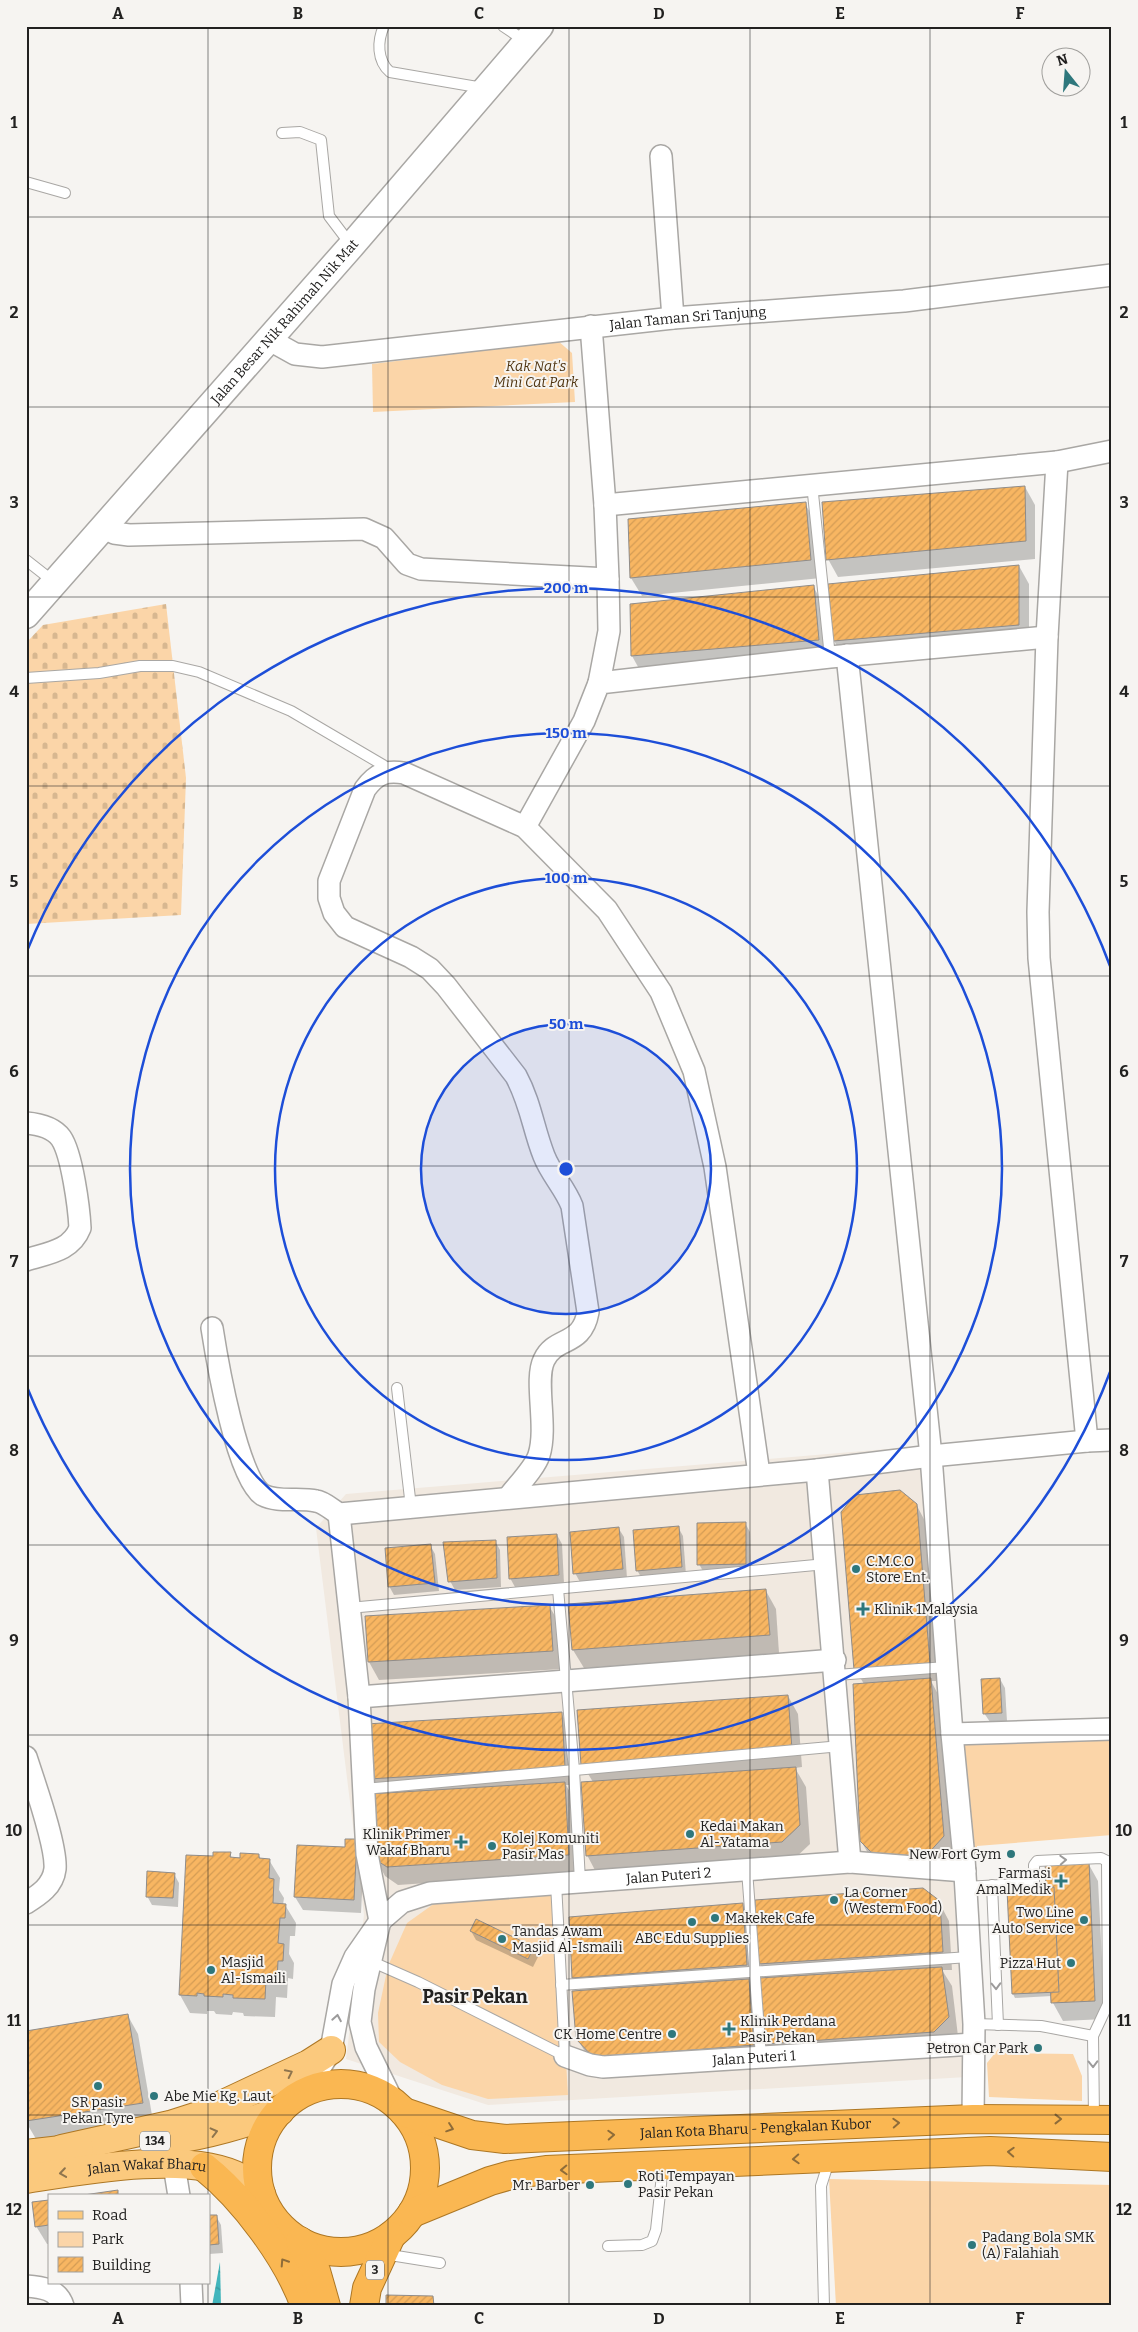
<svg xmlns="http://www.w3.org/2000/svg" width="1138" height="2332" font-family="Bitter,serif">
<defs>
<pattern id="cemetery-stones" width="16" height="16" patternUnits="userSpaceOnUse" patternTransform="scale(1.25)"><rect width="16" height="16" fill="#fbd5a8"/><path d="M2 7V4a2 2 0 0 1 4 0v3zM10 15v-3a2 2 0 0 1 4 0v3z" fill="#d7b790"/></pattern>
<pattern id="water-ripples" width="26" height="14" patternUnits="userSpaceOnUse" patternTransform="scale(1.25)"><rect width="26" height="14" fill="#42b5bc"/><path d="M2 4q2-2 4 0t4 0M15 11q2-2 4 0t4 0" fill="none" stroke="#379398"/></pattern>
<pattern id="building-hatch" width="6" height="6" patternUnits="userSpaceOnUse" patternTransform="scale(1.25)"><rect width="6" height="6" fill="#f8b662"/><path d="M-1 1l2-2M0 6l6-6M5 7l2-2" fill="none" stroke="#d49c55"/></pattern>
</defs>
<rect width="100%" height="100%" fill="#f6f4f1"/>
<path fill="#f1e9e0" d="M923,1446L967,2077L488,2105L346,2059L364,1915L316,1528L346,1494Z"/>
<g fill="#fbd5a8">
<path d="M558,341L572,353L575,402L373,412L372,364Z"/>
<path d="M1112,1729V1835L977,1846V1859L964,1858L952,1734Z"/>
<path d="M556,1895L568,2095L488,2099L442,2085L400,2062L379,2042L378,2013L388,1966L407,1923L435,1903Z"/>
<path d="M1003,2043V2053L1073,2054L1082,2076V2101L989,2097L987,2063Z"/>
<path d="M829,2179L1112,2185V2306H836Z"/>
</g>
<path fill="url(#cemetery-stones)" d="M166,604L186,778L181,915L26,924V643L43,625Z"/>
<path fill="url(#water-ripples)" d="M220,2262L221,2306H212Z"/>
<g fill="#0003">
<path d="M1025,487L1035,505V559L838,577L828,559Z"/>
<path d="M805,504L816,522L821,578L642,596L631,578Z"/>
<path d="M1019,566L1029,584V643L845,659L834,641Z"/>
<path d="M813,586L823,604L828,658L642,674L632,656Z"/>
<path d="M916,1504L926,1523L939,1681H931L940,1698L954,1854L936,1874L888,1876L872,1860L861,1841L864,1684L855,1669Z"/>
<path d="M745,1523L750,1532L751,1572L704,1573L699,1564Z"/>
<path d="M678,1527L683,1536L686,1575L642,1579L637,1570Z"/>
<path d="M619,1529L624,1537L627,1578L580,1582L575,1573Z"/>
<path d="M557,1535L562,1544L564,1584L515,1587L510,1578Z"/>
<path d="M495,1541L500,1550L501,1587L455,1590L450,1581Z"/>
<path d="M430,1545L435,1554L439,1591L394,1595L389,1586Z"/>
<path d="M766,1591L776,1609L779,1653L584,1668L573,1650Z"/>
<path d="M549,1606L560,1624L562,1669L379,1680L369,1662Z"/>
<path d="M1000,1679L1005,1688L1007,1721L990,1722L984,1713Z"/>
<path d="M788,1696L798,1714L802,1767L795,1768L806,1787L810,1844L793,1860L597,1874L587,1855L593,1782L582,1764Z"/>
<path d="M561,1713L572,1732L575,1785H566L575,1801L579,1873L398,1885L385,1876L375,1857L379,1795L370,1779Z"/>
<path d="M346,1848L364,1854L361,1913L303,1910L295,1897Z"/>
<path d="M230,1854L232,1858L259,1855L261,1860H269L280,1878L279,1890L284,1898L283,1905H285L296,1923L295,1936H290L289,1954L294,1963L293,1979L288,1978L287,1998L276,1997L275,2017L244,2016L243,2013L233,2012L232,2015L216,2014L214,2011H207V2014L190,2013L180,1995L214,1857Z"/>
<path d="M1088,1863L1098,1881L1105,2019L1063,2021L1053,2003L1052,1996L1015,1998L1013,1994L1048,1889Z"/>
<path d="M174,1874L179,1883L178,1907L152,1905L147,1896Z"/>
<path d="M939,1902L949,1921L952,1970H942L952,1986L958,2036L777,2062L767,2044L768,1979L760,1964Z"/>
<path d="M742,1904L753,1923L757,1983L750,1984L759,1998L764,2063L588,2057L577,2038L581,1992L573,1978L570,1918Z"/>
<path d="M471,1931L533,1948L538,1957L533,1967L476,1940Z"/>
<path d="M128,2016L138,2034L153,2121L36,2139L26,2122V2032Z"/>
<path d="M49,2201V2244H47L36,2226Z"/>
<path d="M209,2216H216L221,2225L223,2253L209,2254Z"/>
</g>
<g fill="url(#building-hatch)" stroke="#8f8c8a">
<path d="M1025,486L1026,541L826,560L822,502Z"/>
<path d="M806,502L811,560L630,578L628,519Z"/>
<path d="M1019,565V625L833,641L828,584Z"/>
<path d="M814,585L819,640L631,656L630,604Z"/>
<path d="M900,1490L917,1504L930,1663L854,1670L841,1512L855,1495Z"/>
<path d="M746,1522V1564L697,1565V1523Z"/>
<path d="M679,1526L682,1567L636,1571L633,1530Z"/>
<path d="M619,1527L623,1569L573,1574L570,1532Z"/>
<path d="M557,1534L559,1575L509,1579L507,1537Z"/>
<path d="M496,1540L497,1578L448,1582L443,1542Z"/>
<path d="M431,1544L435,1583L388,1587L385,1548Z"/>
<path d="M766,1589L770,1635L572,1650L568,1604Z"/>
<path d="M550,1605L553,1651L368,1662L365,1616Z"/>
<path d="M931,1678L944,1836L926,1856L877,1858L860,1841L853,1684Z"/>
<path d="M1000,1678L1002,1713L983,1714L981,1679Z"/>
<path d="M788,1695L792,1749L581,1765L577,1710Z"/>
<path d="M562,1712L565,1767L369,1779L366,1724Z"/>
<path d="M796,1767L800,1825L782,1842L586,1856L581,1782Z"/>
<path d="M565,1782L569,1855L387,1867L373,1858L369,1794Z"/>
<path d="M345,1839H357L354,1900L294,1897L297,1845L345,1847Z"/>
<path d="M213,1852H231L230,1857L240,1858V1853L259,1854V1858L270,1859L269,1878L274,1879L273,1903L286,1904L285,1918H280L278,1943L284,1944L283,1961H278L277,1980H266L265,1999L233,1998V1995L223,1994V1997L204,1996V1994L197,1993V1996L179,1995L186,1855L213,1856Z"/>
<path d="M1089,1861L1095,2001L1051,2003L1045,1863Z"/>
<path d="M147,1871L175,1873L173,1898L146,1897Z"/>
<path d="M1054,1887L1059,1992L1012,1994L1007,1890Z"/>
<path d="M923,1888L940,1901L943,1952L758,1964L755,1900Z"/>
<path d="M743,1903L747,1965L572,1978L569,1917Z"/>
<path d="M476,1919L534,1947L528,1959L470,1931Z"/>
<path d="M942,1967L949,2017L934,2032L766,2044L759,1978Z"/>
<path d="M749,1979L754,2045L594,2058L576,2039L572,1991Z"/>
<path d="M128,2014L143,2103L26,2121V2031Z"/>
<path d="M118,2190V2196H77Z"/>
<path d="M49,2200V2225L35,2227L32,2202Z"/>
<path d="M209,2215H217L219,2244L209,2245Z"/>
<path d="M386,2295L433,2296L434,2306H386Z"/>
</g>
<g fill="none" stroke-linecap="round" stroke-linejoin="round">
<defs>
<g id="service">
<path d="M384,26C377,41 377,61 390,72L483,88"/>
<path d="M503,26L525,41"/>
<path d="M282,133L300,132L321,140L329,216L351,245"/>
<path d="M26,182L65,193"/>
<path d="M812,484L830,657"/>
<path d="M26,560L54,582"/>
<path d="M26,678L99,673L140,666H173L199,672L291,711L383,765L389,771"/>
<path d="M397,1388L411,1507"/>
<path d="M558,1589L574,1770L580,1881"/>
<path d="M349,1608L826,1564"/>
<path d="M836,1675L947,1667"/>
<path d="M364,1789L841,1746"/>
<path d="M747,1870L761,2057"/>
<path d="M992,1885L998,2025"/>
<path d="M965,1887L1034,1883V1865L1037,1861L1101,1858L1107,1861L1108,2004L1093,2036L1094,2118"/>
<path d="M368,1960L418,1982L565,2056L556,1883"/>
<path d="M561,1985L969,1957"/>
<path d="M974,2024L1041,2026L1093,2036"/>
<path d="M608,2246L642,2245L652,2241L656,2230L663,2166"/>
<path d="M384,2254L440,2263"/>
<path d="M824,2306L821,2186L829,2161"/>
</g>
<g id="minor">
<path d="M661,156L673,318"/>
<path d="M591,326L605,505L608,579L609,631L599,683"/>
<path id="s1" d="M268,339L295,354L322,357L673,318L904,301L1112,275"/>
<path d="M1057,462L1047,637L1038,912L1039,958L1087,1441"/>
<path d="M605,505L1057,462L1112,451"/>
<path d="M103,526L114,533L129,535L364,529L384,538L407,564L421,569L608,579"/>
<path d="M847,655L931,1456L952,1734L964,1858L974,2024L973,2119"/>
<path d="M525,827L584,721L599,683L830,657L1047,637"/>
<path d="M26,1123C38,1124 53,1127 61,1138C72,1154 79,1208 80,1228C71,1251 48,1253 26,1260"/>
<path d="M212,1328C217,1360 237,1479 263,1495C278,1503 300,1497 316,1501C324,1502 332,1510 339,1514L817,1470L931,1456L1087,1441L1112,1440"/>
<path d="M817,1470L850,1862"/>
<path d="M508,1498C516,1487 535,1468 539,1455C548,1427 534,1380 544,1360C555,1336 582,1347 588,1312L572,1206C565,1188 551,1174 544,1156C533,1128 531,1104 516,1076L446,986L430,969L411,957L345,927L334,913L329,898V881L365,789C376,774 385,770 404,773L525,827L607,910L661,992L694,1071L715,1167L759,1474"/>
<path d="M339,1514L359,1697L367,1854L380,1921L364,1989L360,2022L366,2047L392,2100"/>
<path d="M359,1697L835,1660"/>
<path d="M952,1734L1112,1729"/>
<path d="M26,1757C34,1782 57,1846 55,1869C53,1886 39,1895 26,1903"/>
<path id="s2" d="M565,2056L590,2065L603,2067L974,2044"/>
<path id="s3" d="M304,2093L331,2050L343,1984L355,1957L380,1921L402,1902L430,1893L850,1862L965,1871"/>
<path d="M174,2165L179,2196"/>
<path d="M191,2283L192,2306"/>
<path d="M26,2286C41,2287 58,2289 63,2306"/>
</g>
<g id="tertiary">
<path id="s4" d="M26,615L352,245L540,26"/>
</g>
<g id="primary">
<path d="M169,2140C208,2135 243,2124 280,2111"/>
<path d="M62,2149L170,2125L198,2116L309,2064L331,2050"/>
<path d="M26,2154L79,2148"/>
<path id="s5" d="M26,2179C82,2170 190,2150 241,2178C248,2182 255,2189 261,2194"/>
</g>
<g id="trunk">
<circle cx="341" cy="2168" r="84"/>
<path id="s6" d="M404,2112L472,2135L505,2139L973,2119L1112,2120"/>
<path d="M204,2167C243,2198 288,2258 305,2306"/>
<path d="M412,2213L490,2181L511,2175L546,2170L990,2151L1112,2157"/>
<path d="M300,2241L316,2271L326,2306"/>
<path d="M364,2306L367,2288L391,2236"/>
</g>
</defs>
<use href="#service" stroke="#a9a7a4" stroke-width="12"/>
<use href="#minor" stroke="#a9a7a4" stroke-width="24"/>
<use href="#tertiary" stroke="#a9a7a4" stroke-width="29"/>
<use href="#primary" stroke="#ad7724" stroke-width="30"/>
<use href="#trunk" stroke="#ad7724" stroke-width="30"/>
<use href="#service" stroke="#fff" stroke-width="10"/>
<use href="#minor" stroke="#fff" stroke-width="21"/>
<use href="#tertiary" stroke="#fff" stroke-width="26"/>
<use href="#primary" stroke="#fbc97d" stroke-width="28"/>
<use href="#trunk" stroke="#fab752" stroke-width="28"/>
</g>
<defs><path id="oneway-chevron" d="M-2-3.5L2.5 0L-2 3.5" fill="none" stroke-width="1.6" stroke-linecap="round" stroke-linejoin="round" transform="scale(1.25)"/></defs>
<g stroke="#9c9b9b">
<use href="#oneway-chevron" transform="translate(1063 1860) rotate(-3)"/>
<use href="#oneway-chevron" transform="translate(996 1986) rotate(88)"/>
<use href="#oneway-chevron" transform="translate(337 2018) rotate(-80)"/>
<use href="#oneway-chevron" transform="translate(1093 2064) rotate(89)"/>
</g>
<g stroke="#8e754e">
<use href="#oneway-chevron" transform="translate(289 2073) rotate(-26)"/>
<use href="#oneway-chevron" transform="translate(214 2132) rotate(-14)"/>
<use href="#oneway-chevron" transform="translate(63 2173) rotate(172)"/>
</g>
<g stroke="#8e6c39">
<use href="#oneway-chevron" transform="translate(1058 2119)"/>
<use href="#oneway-chevron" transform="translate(896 2123) rotate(-3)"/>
<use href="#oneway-chevron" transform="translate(450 2128) rotate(19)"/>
<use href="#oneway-chevron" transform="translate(611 2135) rotate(-3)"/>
<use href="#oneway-chevron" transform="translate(1011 2152) rotate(-177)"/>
<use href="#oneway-chevron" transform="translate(796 2159) rotate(177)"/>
<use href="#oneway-chevron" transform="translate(564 2170) rotate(178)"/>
<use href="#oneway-chevron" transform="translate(284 2262) rotate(-123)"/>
</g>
<path fill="none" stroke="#222120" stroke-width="1" stroke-opacity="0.55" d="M208,26V2196M388,26V2306M569,26V2306M750,26V2306M930,26V2306M26,217H1112M26,407H1112M26,597H1112M26,786H1112M26,976H1112M26,1166H1112M26,1356H1112M26,1545H1112M26,1735H1112M26,1925H1112M26,2115H1112M208,2283V2306"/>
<circle cx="566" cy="1169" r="145" fill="#1d4ed8" fill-opacity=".12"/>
<g fill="none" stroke="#1d4ed8" stroke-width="2.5">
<circle cx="566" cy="1169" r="145"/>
<circle cx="566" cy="1169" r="291"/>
<circle cx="566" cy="1169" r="436"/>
<path d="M1110 1372A581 581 0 0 1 27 1387M27 951A581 581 0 0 1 1110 966"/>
</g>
<g fill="#2e777c" stroke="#f6f4f1" stroke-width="2">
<circle cx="856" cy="1569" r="5"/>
<path d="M860.5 1601.5h5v5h5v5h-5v5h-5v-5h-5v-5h5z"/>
<circle cx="690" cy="1834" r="5"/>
<path d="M458.5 1834.5h5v5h5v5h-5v5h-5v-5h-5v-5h5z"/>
<circle cx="492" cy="1846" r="5"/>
<circle cx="1011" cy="1854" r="5"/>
<path d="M1058.5 1873.5h5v5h5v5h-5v5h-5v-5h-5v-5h5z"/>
<circle cx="834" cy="1900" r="5"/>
<circle cx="715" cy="1918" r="5"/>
<circle cx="1084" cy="1920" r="5"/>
<circle cx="692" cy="1922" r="5"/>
<circle cx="502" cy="1939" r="5"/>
<circle cx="1071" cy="1963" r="5"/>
<circle cx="211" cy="1970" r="5"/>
<path d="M726.5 2021.5h5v5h5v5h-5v5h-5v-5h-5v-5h5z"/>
<circle cx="672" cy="2034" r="5"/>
<circle cx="1038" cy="2048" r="5"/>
<circle cx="98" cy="2086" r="5"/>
<circle cx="154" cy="2096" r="5"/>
<circle cx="628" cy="2184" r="5"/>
<circle cx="590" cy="2185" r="5"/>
<circle cx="972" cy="2245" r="5"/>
</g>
<g text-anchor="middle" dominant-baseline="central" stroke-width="4" stroke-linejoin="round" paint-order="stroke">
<g fill="#f6f4f1" stroke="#62605f" stroke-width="1">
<rect x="140" y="2131.5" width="30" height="19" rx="4"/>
<rect x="366" y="2260.5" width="18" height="19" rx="4"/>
</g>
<g font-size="12" font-weight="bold" fill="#222120">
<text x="155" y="2141">134</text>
<text x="375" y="2270">3</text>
</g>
<g font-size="14" fill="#222120" stroke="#f6f4f1">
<text stroke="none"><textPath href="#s1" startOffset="426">Jalan Taman Sri Tanjung</textPath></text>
<text stroke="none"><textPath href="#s4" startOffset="391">Jalan Besar Nik Rahimah Nik Mat</textPath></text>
<text stroke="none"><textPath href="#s3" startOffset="489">Jalan Puteri 2</textPath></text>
<text stroke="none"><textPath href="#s2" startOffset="191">Jalan Puteri 1</textPath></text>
<text stroke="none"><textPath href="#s6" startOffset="356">Jalan Kota Bharu - Pengkalan Kubor</textPath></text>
<text stroke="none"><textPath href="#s5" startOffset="122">Jalan Wakaf Bharu</textPath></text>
</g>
<g font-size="14" font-style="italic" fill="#503511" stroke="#f6f4f1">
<text x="536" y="366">Kak Nat's<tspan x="536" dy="16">Mini Cat Park</tspan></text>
</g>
<g font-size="14" fill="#222120" stroke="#f6f4f1" text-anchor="start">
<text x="866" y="1561">C.M.C.O<tspan x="866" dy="16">Store Ent.</tspan></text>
<text x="874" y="1609">Klinik 1Malaysia</text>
<text x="700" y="1826">Kedai Makan<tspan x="700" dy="16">Al-Yatama</tspan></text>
<text x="450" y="1834" text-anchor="end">Klinik Primer<tspan x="450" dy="16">Wakaf Bharu</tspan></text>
<text x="502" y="1838">Kolej Komuniti<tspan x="502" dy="16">Pasir Mas</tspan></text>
<text x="1001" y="1854" text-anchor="end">New Fort Gym</text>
<text x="1051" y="1873" text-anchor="end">Farmasi<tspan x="1051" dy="16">AmalMedik</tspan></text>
<text x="844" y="1892">La Corner<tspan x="844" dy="16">(Western Food)</tspan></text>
<text x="1074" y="1912" text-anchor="end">Two Line<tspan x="1074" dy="16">Auto Service</tspan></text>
<text x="725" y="1918">Makekek Cafe</text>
<text x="512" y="1931">Tandas Awam<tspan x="512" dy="16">Masjid Al-Ismaili</tspan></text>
<text x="692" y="1938" text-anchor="middle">ABC Edu Supplies</text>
<text x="221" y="1962">Masjid<tspan x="221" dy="16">Al-Ismaili</tspan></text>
<text x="1061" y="1963" text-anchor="end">Pizza Hut</text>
<text x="740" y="2021">Klinik Perdana<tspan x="740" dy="16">Pasir Pekan</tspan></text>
<text x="662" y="2034" text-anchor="end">CK Home Centre</text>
<text x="1028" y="2048" text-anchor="end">Petron Car Park</text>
<text x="164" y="2096">Abe Mie Kg. Laut</text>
<text x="98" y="2102" text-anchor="middle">SR pasir<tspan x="98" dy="16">Pekan Tyre</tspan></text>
<text x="638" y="2176">Roti Tempayan<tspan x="638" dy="16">Pasir Pekan</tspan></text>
<text x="580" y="2185" text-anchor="end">Mr. Barber</text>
<text x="982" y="2237">Padang Bola SMK<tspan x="982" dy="16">(A) Falahiah</tspan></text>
</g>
<g font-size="19" font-weight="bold" fill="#222120" stroke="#f6f4f1">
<text x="475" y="1996">Pasir Pekan</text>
</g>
</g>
<circle cx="566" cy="1169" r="8" fill="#1d4ed8" stroke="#f6f4f1" stroke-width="2.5"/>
<g font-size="15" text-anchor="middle" font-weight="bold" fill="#1d4ed8" stroke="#f6f4f1" stroke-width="4" stroke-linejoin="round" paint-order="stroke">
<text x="566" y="593">200 m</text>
<text x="566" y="738">150 m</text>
<text x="566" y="883">100 m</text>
<text x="566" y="1029">50 m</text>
</g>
<rect width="1138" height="2332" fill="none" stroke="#f6f4f1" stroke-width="55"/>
<rect x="48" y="2194" width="162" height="90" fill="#f6f4f1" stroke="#a1a09d"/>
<rect x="58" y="2211" width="25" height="8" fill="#fbc97d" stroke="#a1a09d"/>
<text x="92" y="2220" font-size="15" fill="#222120">Road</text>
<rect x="58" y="2232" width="25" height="15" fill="#fbd5a8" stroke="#a1a09d"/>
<text x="92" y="2244" font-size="15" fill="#222120">Park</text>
<rect x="58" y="2257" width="25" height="15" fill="url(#building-hatch)" stroke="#a1a09d"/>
<text x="92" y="2270" font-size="15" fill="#222120">Building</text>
<g transform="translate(1066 72) rotate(343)"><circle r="24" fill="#f6f4f1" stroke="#a1a09d"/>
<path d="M0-4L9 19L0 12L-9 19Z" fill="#2e777c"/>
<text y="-8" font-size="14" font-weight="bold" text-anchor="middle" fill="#222120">N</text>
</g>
<rect x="28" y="28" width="1082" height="2276" fill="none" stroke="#222120" stroke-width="2"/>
<g font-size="16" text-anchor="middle" font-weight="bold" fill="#222120">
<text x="118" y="19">A</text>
<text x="298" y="19">B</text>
<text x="479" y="19">C</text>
<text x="659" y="19">D</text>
<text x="840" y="19">E</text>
<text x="1020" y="19">F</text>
<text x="14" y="128">1</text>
<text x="1124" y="128">1</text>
<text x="14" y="318">2</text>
<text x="1124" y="318">2</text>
<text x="14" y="508">3</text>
<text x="1124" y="508">3</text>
<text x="14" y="697">4</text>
<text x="1124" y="697">4</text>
<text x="14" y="887">5</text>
<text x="1124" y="887">5</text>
<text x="14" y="1077">6</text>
<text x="1124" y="1077">6</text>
<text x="14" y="1267">7</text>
<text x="1124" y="1267">7</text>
<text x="14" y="1456">8</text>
<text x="1124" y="1456">8</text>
<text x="14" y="1646">9</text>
<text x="1124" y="1646">9</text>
<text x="14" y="1836">10</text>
<text x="1124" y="1836">10</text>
<text x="14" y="2026">11</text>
<text x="1124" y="2026">11</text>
<text x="14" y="2215">12</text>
<text x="1124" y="2215">12</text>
<text x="118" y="2324">A</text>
<text x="298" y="2324">B</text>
<text x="479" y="2324">C</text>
<text x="659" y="2324">D</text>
<text x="840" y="2324">E</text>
<text x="1020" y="2324">F</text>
</g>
</svg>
